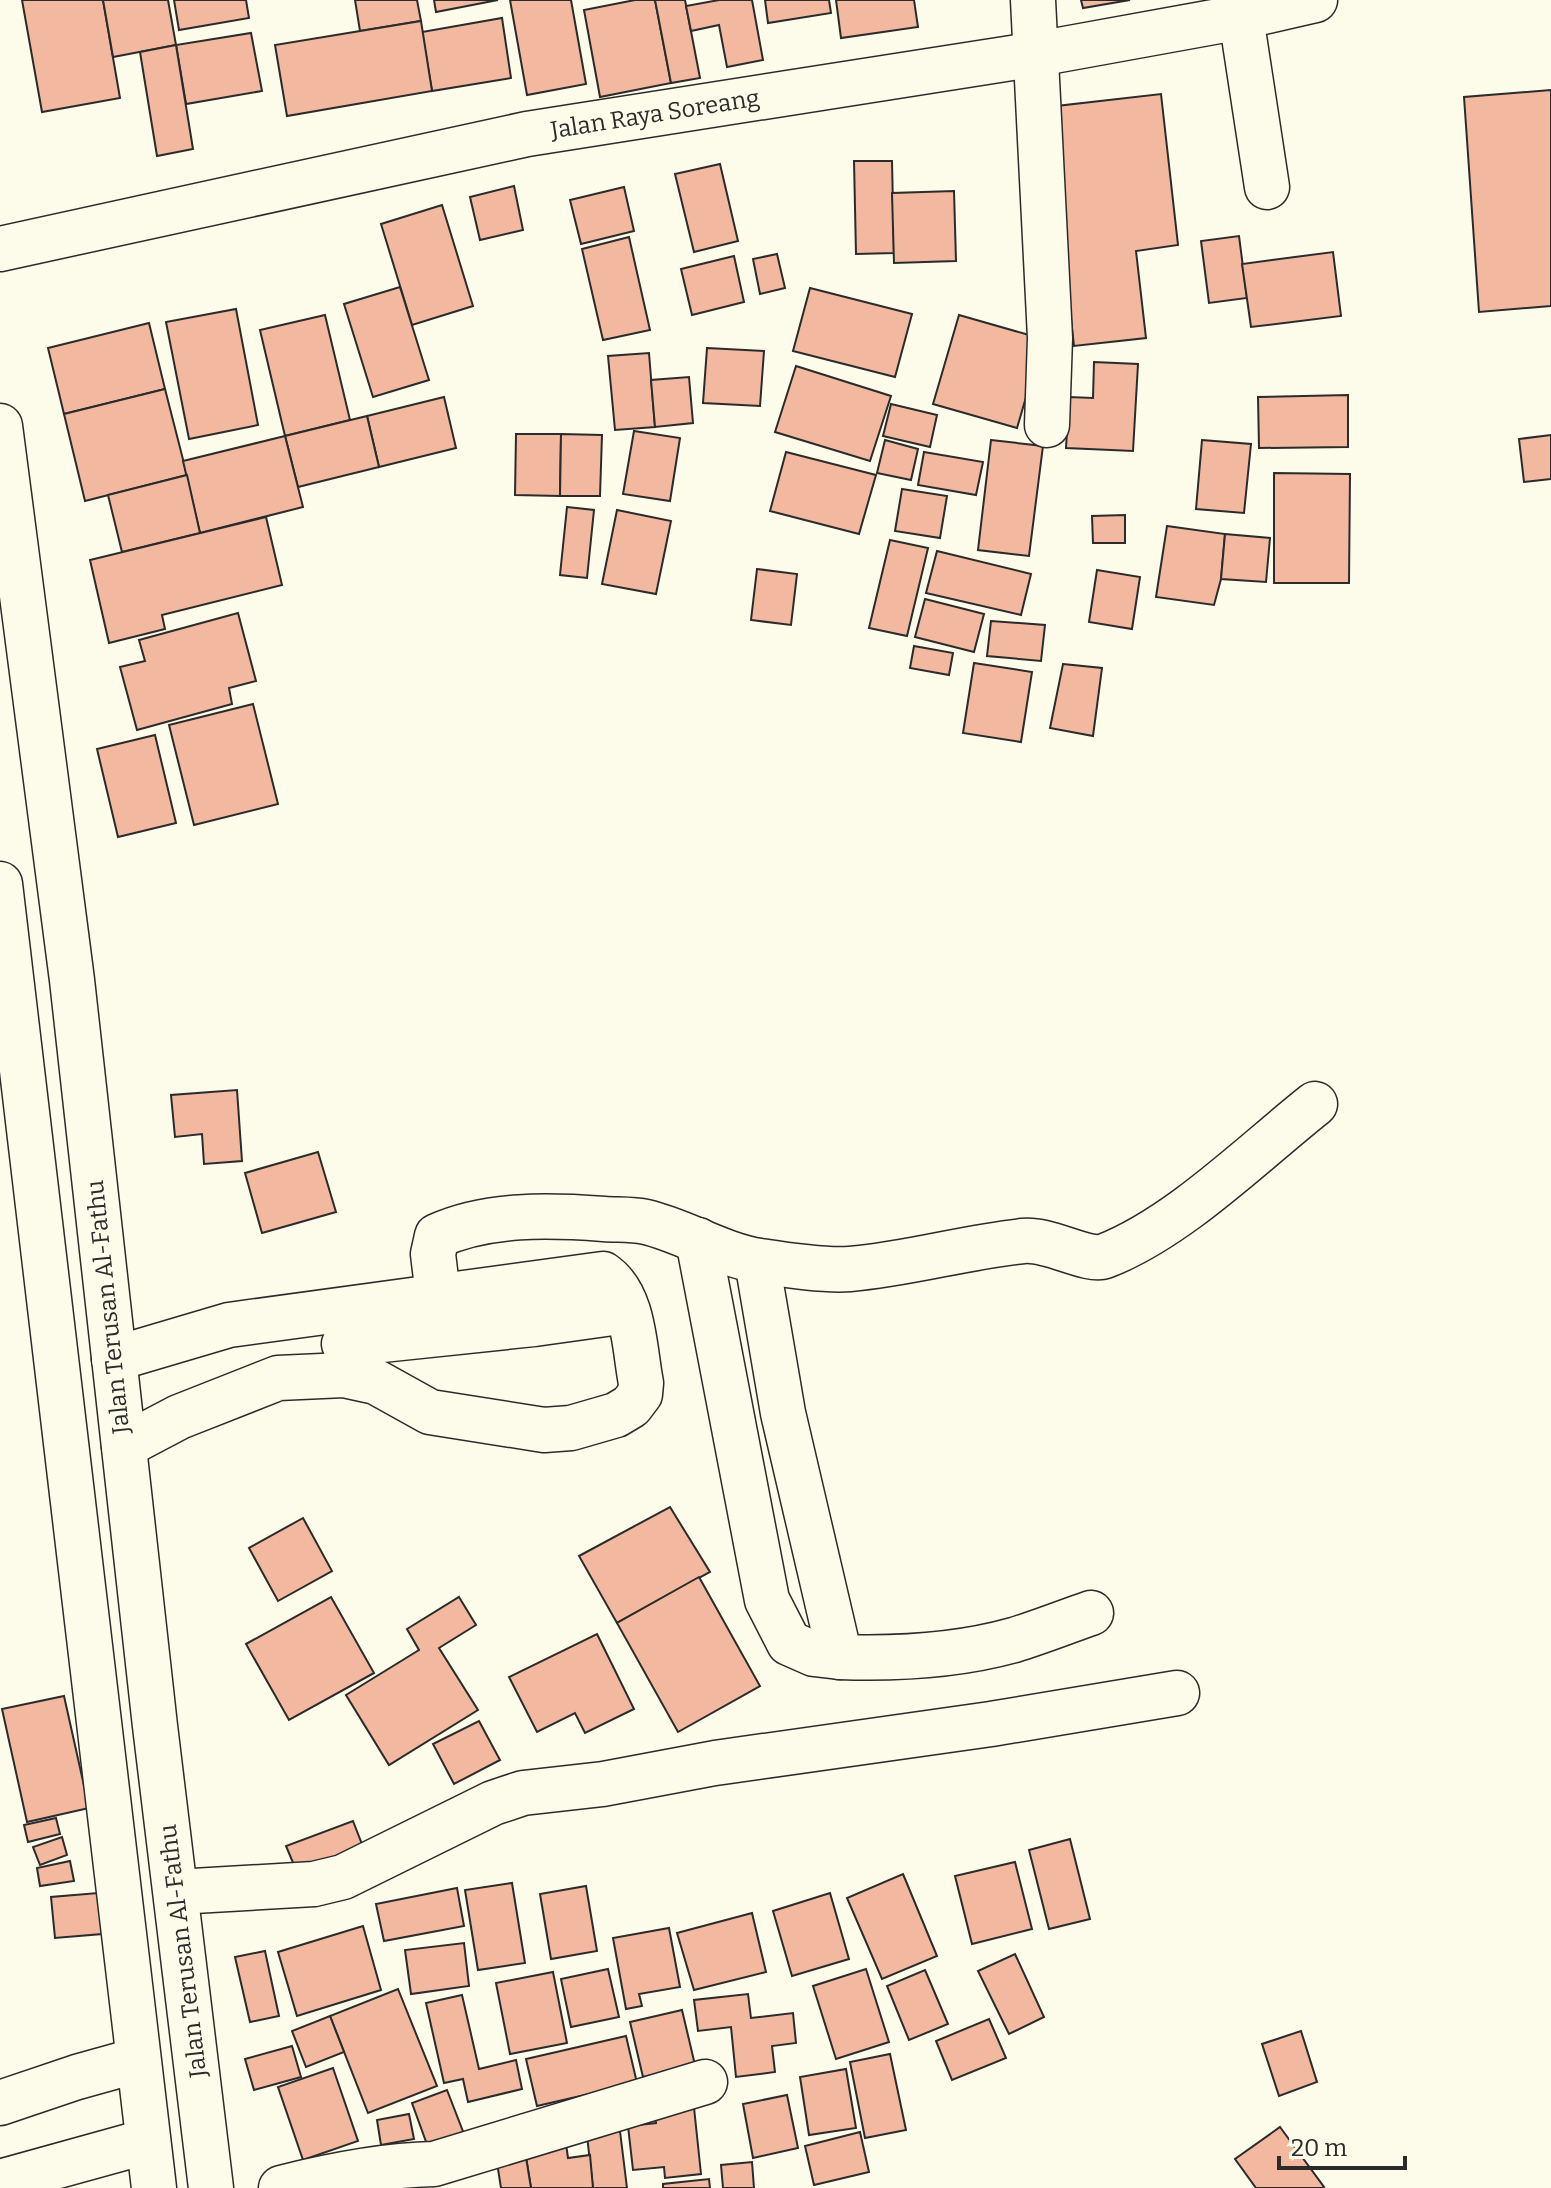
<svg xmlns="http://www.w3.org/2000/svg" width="1551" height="2188" font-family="Bitter,serif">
<rect width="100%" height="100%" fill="#fdfbea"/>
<g fill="#f2b8a0" stroke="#2b2b2b" stroke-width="2">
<path d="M22,0H103L120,98L42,112Z"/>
<path d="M103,0H168L176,45L113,57Z"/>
<path d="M174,0H246L249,18L179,30Z"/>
<path d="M355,0H417L421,21L360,31Z"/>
<path d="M434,0H498L436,12Z"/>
<path d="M510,0H571L586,84L527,95Z"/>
<path d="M635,0H655L671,83L600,97L584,10Z"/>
<path d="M655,0H685L700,78L671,83Z"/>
<path d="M719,0H752L763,60L727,67L719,25L691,31L686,6Z"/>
<path d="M765,0H829L831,13L768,23Z"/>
<path d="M836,0H914L918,27L841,38Z"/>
<path d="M1081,0H1130L1083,8Z"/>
<path d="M502,18L511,78L432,91L422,32Z"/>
<path d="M421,21L432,91L287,116L275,45Z"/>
<path d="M251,33L262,91L186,104L176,45Z"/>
<path d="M176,45L193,149L157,156L140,52Z"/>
<path d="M1551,90V306L1479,312L1464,97Z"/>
<path d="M1161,94L1178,245L1136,251L1146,338L1074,346L1048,107Z"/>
<path d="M854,161H892L894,253L856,254Z"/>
<path d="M720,164L738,241L694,252L675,174Z"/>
<path d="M514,186L523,230L480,240L470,197Z"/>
<path d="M624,187L634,231L581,244L570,200Z"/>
<path d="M954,191L956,261L894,263L892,193Z"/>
<path d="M442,205L473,306L412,325L381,224Z"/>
<path d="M1239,236L1247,298L1209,303L1201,241Z"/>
<path d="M629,237L650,330L603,340L582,249Z"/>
<path d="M1333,252L1341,316L1251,327L1242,264Z"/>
<path d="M777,254L785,288L760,294L753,259Z"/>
<path d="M734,256L744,302L692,315L681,269Z"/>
<path d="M400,287L429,380L373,397L344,304Z"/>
<path d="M810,288L912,314L895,377L793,351Z"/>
<path d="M236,309L258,425L189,439L166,322Z"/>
<path d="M325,315L350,420L285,436L260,330Z"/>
<path d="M959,315L1043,339L1017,428L933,404Z"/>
<path d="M149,323L165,389L64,414L48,348Z"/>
<path d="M707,348L764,351L760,406L703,403Z"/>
<path d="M649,353L655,427L615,430L608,356Z"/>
<path d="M1094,362L1138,364L1133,451L1066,448L1069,397L1093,398Z"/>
<path d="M796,366L891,396L870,461L775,432Z"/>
<path d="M689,377L693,423L655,427L651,380Z"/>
<path d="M165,389L187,475L85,501L64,414Z"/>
<path d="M1348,395V447L1259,448L1258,397Z"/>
<path d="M444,397L456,448L379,467L367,416Z"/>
<path d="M891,404L937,415L930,447L883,436Z"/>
<path d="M367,416L379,467L298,487L285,436Z"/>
<path d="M634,431L680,438L670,501L623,494Z"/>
<path d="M516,434H561L560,496L515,495Z"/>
<path d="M561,434L602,435L600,496H560Z"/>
<path d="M1551,435V479L1524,482L1519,439Z"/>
<path d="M285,436L303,507L200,533L183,461Z"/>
<path d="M885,440L918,449L911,480L877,473Z"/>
<path d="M991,440L1043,446L1029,556L978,550Z"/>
<path d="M1202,440L1251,444L1244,513L1196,509Z"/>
<path d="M786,452L876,475L859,534L770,511Z"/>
<path d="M924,452L983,462L976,495L918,485Z"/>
<path d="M1274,473L1350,474L1349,583H1274Z"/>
<path d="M187,475L200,533L122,552L108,495Z"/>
<path d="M902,489L947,496L940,538L895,531Z"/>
<path d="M567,507L594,510L587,578L560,575Z"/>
<path d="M617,510L671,521L656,594L602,584Z"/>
<path d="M1125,515V543H1093L1092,516Z"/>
<path d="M266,517L282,585L162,615L165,629L109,643L90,560Z"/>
<path d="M1167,526L1225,534L1221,579L1214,605L1156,597Z"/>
<path d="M1225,534L1270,538L1266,582L1221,579Z"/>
<path d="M890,540L928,548L907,636L869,628Z"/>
<path d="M937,551L1031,574L1021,615L926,593Z"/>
<path d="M757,569L797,574L791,625L751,620Z"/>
<path d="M1097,570L1140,577L1132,629L1089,622Z"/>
<path d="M925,599L984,614L974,652L915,637Z"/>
<path d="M238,613L256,681L229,688L232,704L137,730L120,667L145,661L139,640Z"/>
<path d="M991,621L1045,625L1041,661L987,656Z"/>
<path d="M914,646L953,653L949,675L910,668Z"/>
<path d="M974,663L1032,672L1021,742L963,733Z"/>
<path d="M1063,664L1102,668L1093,736L1050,728Z"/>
<path d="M253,704L278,804L194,825L169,725Z"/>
<path d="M155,735L176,823L118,837L97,749Z"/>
<path d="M237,1090L242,1161L204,1164L202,1134L175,1137L171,1095Z"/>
<path d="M318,1152L336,1212L262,1233L245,1173Z"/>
<path d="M670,1507L710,1572L617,1623L579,1556Z"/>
<path d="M303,1518L332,1571L278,1601L249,1548Z"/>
<path d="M699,1577L760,1686L678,1732L617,1623Z"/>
<path d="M331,1597L374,1673L289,1720L246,1644Z"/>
<path d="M459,1597L476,1625L439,1648L478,1710L389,1765L346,1695L419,1650L407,1629Z"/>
<path d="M597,1634L634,1709L585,1733L575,1713L537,1732L509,1677Z"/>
<path d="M64,1696L89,1808L27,1822L2,1709Z"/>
<path d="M479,1721L500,1760L454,1784L433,1744Z"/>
<path d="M56,1818L60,1834L28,1842L24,1825Z"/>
<path d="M353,1821L365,1852L299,1877L286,1846Z"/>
<path d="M62,1837L67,1855L40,1865L33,1847Z"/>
<path d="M1070,1839L1090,1919L1049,1929L1029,1850Z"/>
<path d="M70,1861L74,1881L40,1886L37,1868Z"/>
<path d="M1015,1862L1032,1929L972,1944L955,1876Z"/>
<path d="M903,1874L937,1956L882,1979L847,1898Z"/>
<path d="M512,1883L525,1963L478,1970L465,1890Z"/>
<path d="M586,1886L597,1951L551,1959L540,1894Z"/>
<path d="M457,1888L464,1926L384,1941L376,1904Z"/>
<path d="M98,1893L102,1934L55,1938L51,1897Z"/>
<path d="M830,1893L849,1959L792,1976L773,1911Z"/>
<path d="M752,1913L766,1972L694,1990L677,1933Z"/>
<path d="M363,1926L381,1990L297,2016L278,1952Z"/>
<path d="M669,1928L680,1987L639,1994L642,2006L626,2009L613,1938Z"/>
<path d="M464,1943L469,1986L411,1994L405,1950Z"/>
<path d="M265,1951L279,2016L250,2022L235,1957Z"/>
<path d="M1015,1954L1044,2017L1009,2034L978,1971Z"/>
<path d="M608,1969L619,2017L571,2027L561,1979Z"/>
<path d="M866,1969L889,2042L836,2059L813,1986Z"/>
<path d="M925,1970L948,2024L909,2040L887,1986Z"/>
<path d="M553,1972L567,2043L510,2054L496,1983Z"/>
<path d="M398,1989L437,2086L368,2113L330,2016Z"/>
<path d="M748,1994L751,2018L793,2013L796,2043L772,2046L775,2072L736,2077L731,2027L698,2031L694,2000Z"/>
<path d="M462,1995L479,2069L516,2060L522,2089L468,2102L463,2079L444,2083L426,2003Z"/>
<path d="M682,2010L695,2065L643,2077L630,2022Z"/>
<path d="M330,2016L344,2052L306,2067L292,2031Z"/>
<path d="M989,2019L1006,2058L952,2080L936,2041Z"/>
<path d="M1301,2031L1317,2082L1279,2096L1262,2044Z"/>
<path d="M626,2036L637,2083L537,2106L526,2059Z"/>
<path d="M292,2046L301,2077L254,2090L245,2059Z"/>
<path d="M890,2054L906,2130L865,2138L850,2062Z"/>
<path d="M333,2068L358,2141L303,2160L278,2087Z"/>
<path d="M846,2069L856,2128L809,2135L800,2077Z"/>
<path d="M447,2090L469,2147L433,2161L412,2103Z"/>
<path d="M787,2095L798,2148L753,2158L743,2104Z"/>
<path d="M693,2098L701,2174L665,2178L664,2167L633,2170L628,2126L656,2123L654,2103Z"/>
<path d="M409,2114L414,2139L381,2145L377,2120Z"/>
<path d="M619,2123L627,2188H593L586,2127Z"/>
<path d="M1280,2127L1324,2187L1322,2188H1256L1235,2159Z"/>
<path d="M860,2132L869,2172L814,2185L805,2146Z"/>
<path d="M565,2137L568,2158L590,2155L593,2188H531L524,2145Z"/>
<path d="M524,2145L531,2188H501L495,2150Z"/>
<path d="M752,2162L754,2188H723L721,2165Z"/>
<path d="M709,2179L710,2188H663V2184Z"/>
</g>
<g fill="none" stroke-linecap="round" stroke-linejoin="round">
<defs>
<g id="minor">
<path d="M1033,0L1050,338L1047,425"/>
<path d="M1241,17L1267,187"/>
<path d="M698,1240L767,1600L789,1643L814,1654L840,1657"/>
<path d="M757,1261L783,1413L840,1657C899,1659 957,1656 1014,1640C1040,1632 1065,1622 1091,1613"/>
<path d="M438,1295L433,1254L437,1236C488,1213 549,1215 604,1219C617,1220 632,1219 646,1222C684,1231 721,1255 760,1261C786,1265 824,1271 850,1269C909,1264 965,1247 1023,1241C1049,1238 1088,1263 1105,1256C1179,1227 1252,1154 1315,1104"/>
<path d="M344,1344L534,1324L627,1311"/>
<path d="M114,1359L229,1325L603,1274C635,1296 634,1348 641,1383L640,1394L631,1406L616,1415L571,1428L544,1430L430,1412L376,1382L344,1375L278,1378L179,1417L124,1446"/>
<path d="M176,1892L314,1884L343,1877L493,1803L523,1793L603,1784L715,1763L991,1724L1177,1693"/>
<path d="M0,2103L77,2077L138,2060"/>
<path d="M0,2182L148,2141"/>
<path d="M281,2188C332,2175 382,2165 434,2164L705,2082"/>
</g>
<path id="major" d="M0,249L527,134L1037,54L1241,17L1315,0"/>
<g id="highway">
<path d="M0,426L72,980L155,1726L211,2188"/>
<path d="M0,884L154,2188"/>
</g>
</defs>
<use href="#minor" stroke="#2b2b2b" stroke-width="47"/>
<use href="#major" stroke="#2b2b2b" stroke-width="47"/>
<use href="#highway" stroke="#2b2b2b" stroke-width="47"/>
<use href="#minor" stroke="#fdfbea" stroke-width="44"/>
<use href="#major" stroke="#fdfbea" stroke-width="44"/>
<use href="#highway" stroke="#fdfbea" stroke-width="44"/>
</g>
<g text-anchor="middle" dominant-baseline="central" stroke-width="6" stroke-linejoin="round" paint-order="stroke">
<g font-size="24" fill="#2b2b2b" stroke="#fdfbea">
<text transform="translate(655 114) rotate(-9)">Jalan Raya Soreang</text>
<text transform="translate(108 1307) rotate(-96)">Jalan Terusan Al-Fathu</text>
<text transform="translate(183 1951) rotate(-97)">Jalan Terusan Al-Fathu</text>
</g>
</g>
<path d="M1279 2156v12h126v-12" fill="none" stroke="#2b2b2b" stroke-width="4"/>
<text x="1291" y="2156" font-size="24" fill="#2b2b2b" stroke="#fdfbea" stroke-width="6" paint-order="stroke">20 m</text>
</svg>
